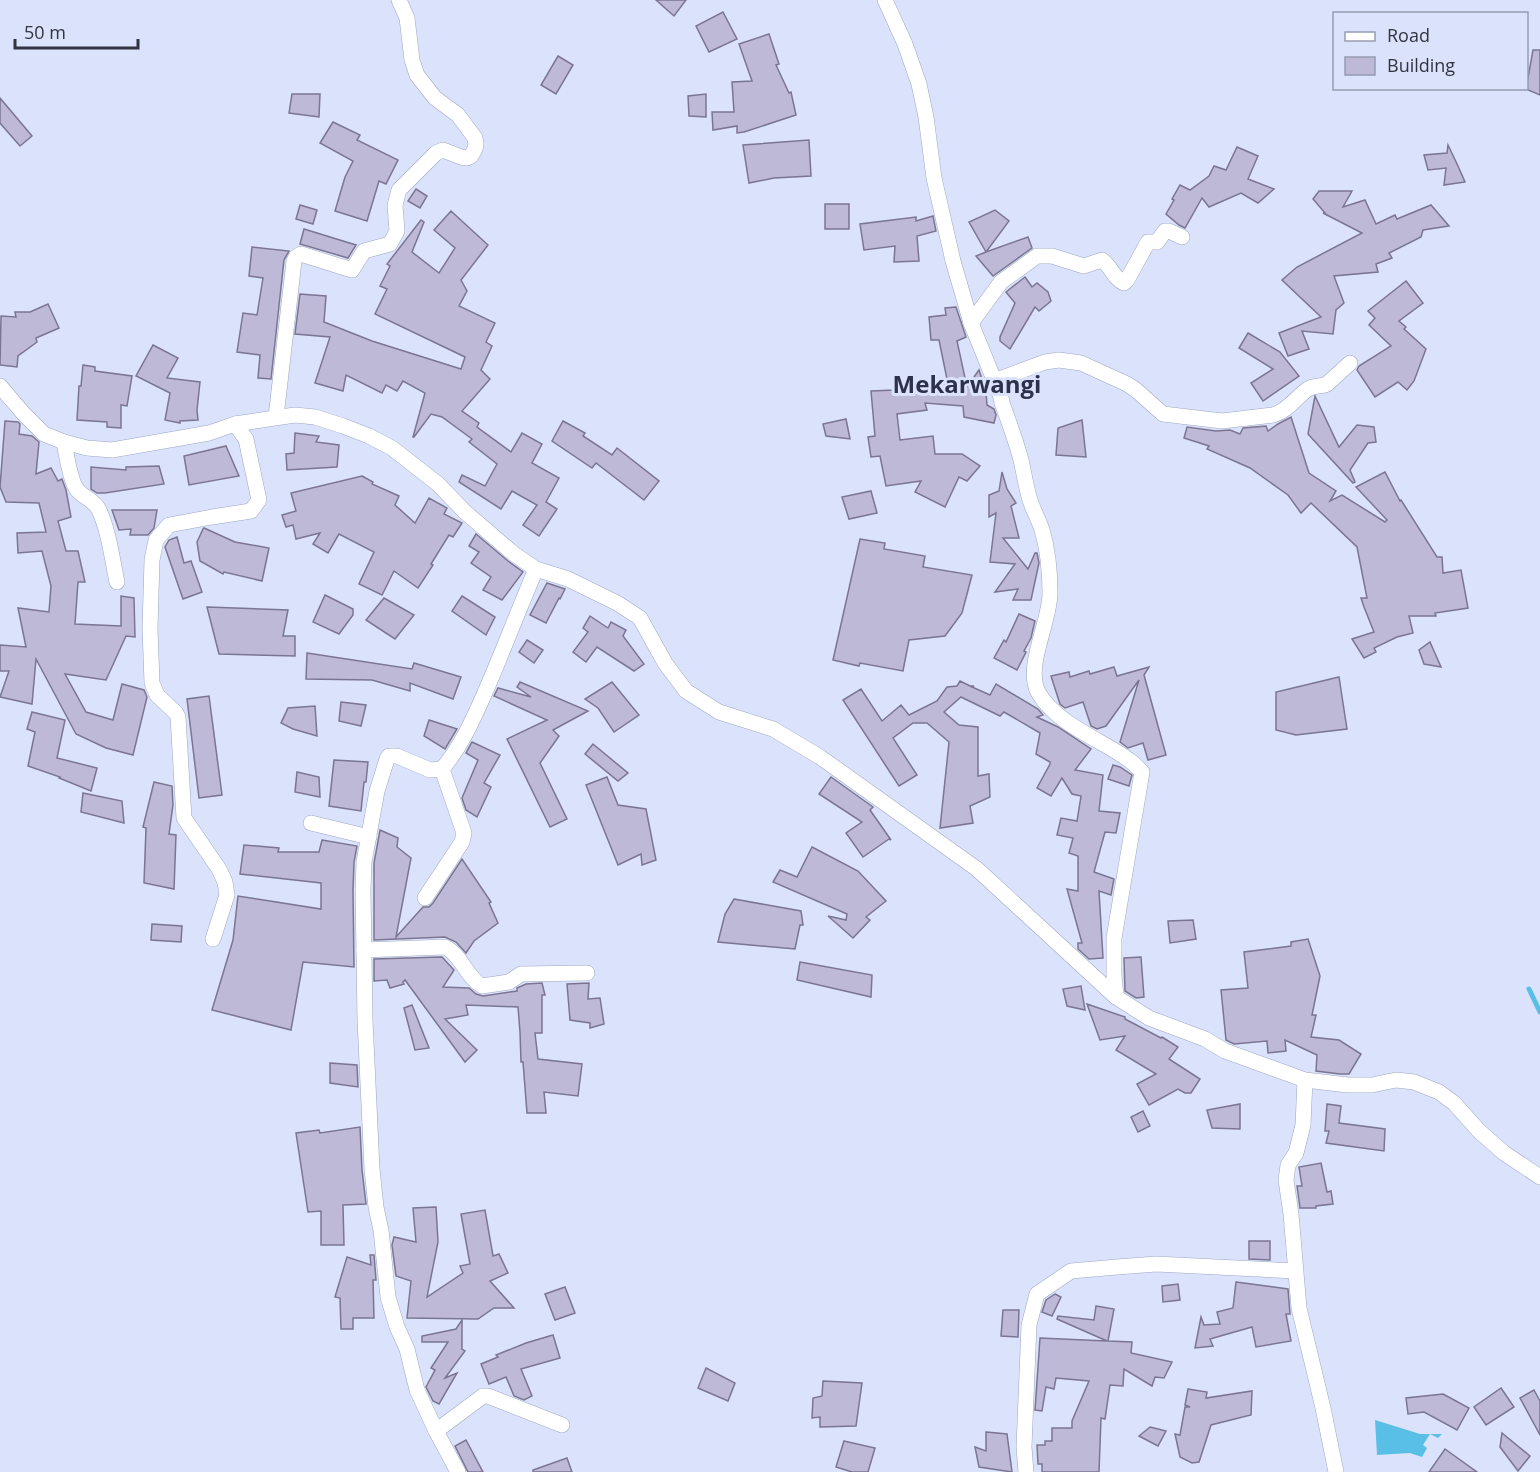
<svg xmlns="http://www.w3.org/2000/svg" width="1540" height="1472" font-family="'Open Sans',sans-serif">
<rect width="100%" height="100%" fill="#dbe3fc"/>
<path fill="#59bfe6" d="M1375,1420L1420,1434H1442L1438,1438L1430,1434L1423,1445L1427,1448L1422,1457L1410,1453L1377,1455Z"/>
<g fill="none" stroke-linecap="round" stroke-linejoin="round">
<path stroke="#59bfe6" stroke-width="5" d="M1529,989L1540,1012"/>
</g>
<g fill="#bfb9d8" stroke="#7b7591" stroke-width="1.5">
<path d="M656,0H686L674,16Z"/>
<path d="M723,12L737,39L709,52L696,26Z"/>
<path d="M769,34L779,64L776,65L789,93L791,92L796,115L744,132L737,133V126L713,130L712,112H734L732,82L752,81L739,44Z"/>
<path d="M1533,50H1540V95L1526,89Z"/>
<path d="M558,56L573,65L556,94L541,85Z"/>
<path d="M292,94H320L319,117L289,113Z"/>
<path d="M706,94V117L689,116L688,96Z"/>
<path d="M0,98L32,136L20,146L0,123Z"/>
<path d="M333,122L360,135L357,140L398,160L386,184L379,181L367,221L335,211L345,177L353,161L320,143Z"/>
<path d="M809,140L811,176L774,178L749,183L743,145Z"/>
<path d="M1448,145L1458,166L1465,182L1444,185L1446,168L1428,170L1424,155L1447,153Z"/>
<path d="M1237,147L1258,156L1248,179L1274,189L1258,203L1241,193L1209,207L1202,198L1185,228L1179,225L1166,214L1174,200L1172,199L1180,185L1190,190L1209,176L1214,166L1226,170Z"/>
<path d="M416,189L427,196L420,208L408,201Z"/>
<path d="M1319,191H1352L1343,207L1365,200L1376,224L1395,215L1397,219L1431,205L1449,226L1423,230L1421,237L1389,253L1392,258L1376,264L1378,272L1334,276L1344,303L1336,310L1333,334L1302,331L1309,349L1288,356L1279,333L1321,317L1282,280L1297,267L1362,233L1323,213H1325L1313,199Z"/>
<rect x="825" y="204" width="24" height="25"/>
<path d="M300,205L317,210L313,224L296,219Z"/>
<path d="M995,210L1009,221L986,252L1028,237L1032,248L993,276L976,256L986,252L969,222Z"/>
<path d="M451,211L488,245L461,280L467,291L459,306L495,323L486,342L492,346L481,370L490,379L462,411L479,423L477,427L511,452L522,433L542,444L532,463L559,478L546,502L557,509L539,536L523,525L537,505L512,491L501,509L459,482L462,475L485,486L497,464L469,442L472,439L442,417L431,414L414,437H413L425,393L403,381L397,391L386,385L382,393L346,375L343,391L315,383L330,337L295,334L300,294L326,296L324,322L372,341L461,369L465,357L375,314L387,289L380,286L390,266L387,264L421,220L424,222L412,252L439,273L455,248L434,230Z"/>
<path d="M933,216L936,231L917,236L919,261L894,262L895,246L864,250L860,224L916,217V221Z"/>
<path d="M304,229L356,245L348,258L300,244Z"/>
<path d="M252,247L289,251L284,260L271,379L258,378L260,355L237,352L243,313L257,315L263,278L249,276Z"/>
<path d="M1025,277L1032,287L1037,283L1048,292L1051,301L1039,311L1035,307L1010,349L1000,341V337L1015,303L1006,292Z"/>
<path d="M1406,281L1423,303L1399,321L1406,327L1404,329L1426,349L1414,381L1407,390L1398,382L1375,397L1357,370L1359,366L1391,346L1369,325L1375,318L1368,311Z"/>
<path d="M48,304L59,328L36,338L37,342L18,356L17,367L0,365L1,316L16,317L15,312H30Z"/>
<path d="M956,307L966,337L957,341L967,387L979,370L986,392L987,405L994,409L996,415L994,423L964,417L963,406L925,403L927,410L897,414L900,440L933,436L935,454H962L980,466L967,481L959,477L945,507L915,492L921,481L886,486L880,456L871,457L868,437L875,436L871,391L895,390L926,385L948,384L939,340H931L929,317L946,315L945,308Z"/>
<path d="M1248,333L1280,352L1299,376L1263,401L1251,383L1273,369L1239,348Z"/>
<path d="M153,345L178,358L167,378L200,382L197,410L198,420L180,421V423L165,420L170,393L136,376Z"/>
<path d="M83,365L95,367V371L132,376L127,406L121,405V428L107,427V422L77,420L79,386H81Z"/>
<path d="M1315,396L1339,447L1357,425L1374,427L1376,442L1368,443L1350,470L1355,482L1353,483L1308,434Z"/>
<path d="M1291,417L1309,473L1336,491L1330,501L1342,495L1385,522L1387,520L1356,487L1385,472L1400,501L1401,500L1437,557H1442L1443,573L1461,570L1468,608L1435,613L1436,616H1409L1413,633L1397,637L1374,648L1376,652L1364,658L1352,639L1374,632L1364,607L1361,598H1367L1357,547L1311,503L1301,513L1288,495L1250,468L1207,449L1209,446L1184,438L1187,427L1216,431L1230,430L1240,434L1243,428L1266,426L1268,431L1278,424Z"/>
<path d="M846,419L850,439L826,436L823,424Z"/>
<path d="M1082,420L1086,457L1056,455L1058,428Z"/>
<path d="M5,421L18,422L20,424L19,434L32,436L39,442L36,474L51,468L58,481L62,479L66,490L71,517L58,521L66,551H78L85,582H78L75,624L121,626V596L134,598L135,637L126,636L106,680L65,674L86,712L113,720L122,684L144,690L147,697L133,755L106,748L76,734L36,659L32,704L0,697L9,671H0V645L26,647L18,608L49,612L51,586L42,551L18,553L17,533L46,532L39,503L6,502L0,487Z"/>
<path d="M563,421L585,433L583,436L612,455L617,448L659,481L644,500L596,463L592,468L552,441Z"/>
<path d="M295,433L319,436L316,442L339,445L337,467L287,470L286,454L294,453Z"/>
<path d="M226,446L239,476L189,485L184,456Z"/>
<path d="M159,466L164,484L105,493H97L91,489V467L126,470V467Z"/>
<path d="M1002,472L1007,489L1016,503L1011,506L1019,538H1003L1028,569L1035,553H1037L1039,563L1031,600H1013L1018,589L995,592L1015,564L990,562L996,513L989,517V495L999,491Z"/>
<path d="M362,476L373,482L372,484L399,496L395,505L415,523L429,498L447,508L444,514L462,523L453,537L449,535L431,564L433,565L418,588L394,571L382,595L359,584L374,552L339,534L328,553L313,544L320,533L296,539L293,525L286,527L282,515L296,511L291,493Z"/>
<path d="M871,491L877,513L849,519L842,497Z"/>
<path d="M112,510H157L154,528L148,535H130L131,529L119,530Z"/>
<path d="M204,528L235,542L269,548L262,581L224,572L223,574L200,561L197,542L203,529Z"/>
<path d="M476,534L508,561L523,572L502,600L483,590L491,577L471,563L479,552L469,546Z"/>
<path d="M177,537L184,563L191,561L202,592L183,599L165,547L169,540Z"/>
<path d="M860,539L885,543L884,549L925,556L923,567L972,575L962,613L945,636L909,640L903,671L860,663L859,666L833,660Z"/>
<path d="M547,583L565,589L560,599L559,598L546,623L530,615Z"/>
<path d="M325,595L353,609V615L339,634L313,622Z"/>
<path d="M462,596L495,617L486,635L452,611Z"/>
<path d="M384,598L414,615L395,639L366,620Z"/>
<path d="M207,607L288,610L283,636H295V656L219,654Z"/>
<path d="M1019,614L1035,621L1031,638L1024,651L1026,652L1017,670L994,658L1004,640L1006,642Z"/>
<path d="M590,616L608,628L611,622L626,630L623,636L644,664L634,671L597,647L586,662L573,652L588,632L583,628Z"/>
<path d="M527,640L543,650L534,663L519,652Z"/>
<path d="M1430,642L1441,667L1424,664L1419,650Z"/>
<path d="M307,653L412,669L414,663L461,677L453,699L410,683V691L372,680L306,679Z"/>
<path d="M1114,667L1117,676L1149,667L1144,675L1166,755L1148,760L1143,743L1128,748L1120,742L1139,680L1106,726L1097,729L1091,726L1083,702L1065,708L1060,704L1051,676L1069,672L1070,677L1089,671L1090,674Z"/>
<path d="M1339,677L1347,729L1296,735L1276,730V692Z"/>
<path d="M960,681L970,686H974L972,687L990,695L996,684L1038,709L1043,715L1037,717L1058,727L1091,749L1075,770L1103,775L1099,811L1120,813L1116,833L1105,832L1094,872L1114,879L1111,895L1099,891L1103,958L1089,959L1078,949V943H1082L1067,889L1078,891V856L1069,853L1073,838L1057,835L1061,818L1077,821L1081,796L1072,794L1062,778L1051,796L1037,788L1050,764V762L1036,754L1040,733L1004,712L1000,716L961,697L944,712L959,725L978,727V776L989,774L990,797L970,806L973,823L940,828L949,742L927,723H913L893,738L917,775L899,786L843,700L861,689L882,721L901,705L909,715L937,701L947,687L957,686Z"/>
<path d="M520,682L588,711L553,730L559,736L540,763L567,819L550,827L507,739L547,720L494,696L498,688L531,697L517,687Z"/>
<path d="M612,682L639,715L614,732L598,708L585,699Z"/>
<path d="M209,696L222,795L199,798L187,699Z"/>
<path d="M341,702L366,705L361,726L339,721Z"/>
<path d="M315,706L317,736L293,729L281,723L288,708Z"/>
<path d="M32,712L65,720L57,758L97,768L91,791L59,778L60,777L28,766L35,732L27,729Z"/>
<path d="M429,720L457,729L445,749L424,736Z"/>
<path d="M472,742L500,755L484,783L491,787L477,817L466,810L462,798L478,760L466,753Z"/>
<path d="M593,744L628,773L618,781L585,754Z"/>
<path d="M334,760L368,762L366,782H364L361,811L329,806Z"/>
<path d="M1113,765L1120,767L1132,775L1129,786L1108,779Z"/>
<path d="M297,772L319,777L320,797L295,792Z"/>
<path d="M607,777L618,805L646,809L656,860L642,865L641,854L618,865L586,785Z"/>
<path d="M831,777L873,807L870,810L891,840L889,839L863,857L846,833L862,822L819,794Z"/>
<path d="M154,782L172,786L173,805L169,834L176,835L174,889L144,883L146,828L143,827Z"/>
<path d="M83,793L122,801L124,823L81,812Z"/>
<path d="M380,830L398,838L397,847L411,858L396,937L423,907H429L433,903L462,859L491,902L489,903L498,923L474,941L466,953L456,942L445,937L374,940V863Z"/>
<path d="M322,840L357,846L354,862L353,890L354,967L303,962L291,1030L212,1010L233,940L238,896L321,909V883L240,874L244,845L279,848L278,852H319Z"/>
<path d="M812,847L858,871L886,901L866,917L870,920L853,938L828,916L846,920L847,914L773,882L780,870L797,877Z"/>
<path d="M734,899L801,911L803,925H800L795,949L718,942L725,914Z"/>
<path d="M1193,920L1196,939L1170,943L1168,921Z"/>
<path d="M152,924L182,926L181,942L151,940Z"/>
<path d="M1308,939L1320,976L1312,1015H1316L1311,1037L1339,1040L1361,1054L1349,1074H1340L1316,1071L1317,1055L1285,1040L1286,1051L1268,1053L1267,1041L1234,1044L1226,1040L1221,990L1248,988L1244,952L1291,946V942Z"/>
<path d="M442,957L454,970L443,987L469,988L476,994L483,996L517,991V988L526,984L542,983L545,995H542V1033H535L538,1059L582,1064L578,1096L544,1092L546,1113H527L523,1062H521L520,1032L518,1007L466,1005L468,1015L445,1019L477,1050L465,1062L405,980L403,982L404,984L390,988L387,980L374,981V959Z"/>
<path d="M1141,957L1144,997L1136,998L1125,991L1124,958Z"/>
<path d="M800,962L872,975L871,997L797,980Z"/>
<path d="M589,983L588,999L600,998L604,1024L590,1028V1023L570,1020L567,984Z"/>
<path d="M1081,986L1085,1010L1067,1006L1063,989Z"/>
<path d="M1087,1004L1125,1017V1019L1161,1038L1162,1037L1178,1047L1169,1059L1200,1079L1191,1093H1185L1178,1089L1149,1105L1137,1084L1156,1074L1116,1050L1125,1036L1100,1040Z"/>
<path d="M412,1005L429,1048L415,1050L404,1008Z"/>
<path d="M330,1063L357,1065L358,1087L330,1083Z"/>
<path d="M1240,1104V1129L1212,1128L1207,1110Z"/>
<path d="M1327,1104L1341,1106L1339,1123L1385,1129L1384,1151L1326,1143L1329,1131H1325Z"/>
<path d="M1143,1111L1150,1126L1138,1132L1131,1117Z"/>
<path d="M360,1127L362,1170L366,1204L343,1205L344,1245H321V1211L308,1212L296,1133L319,1130L320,1133Z"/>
<path d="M1321,1163L1327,1192L1331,1191L1333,1204L1316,1206V1208H1300L1297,1186H1302L1299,1167Z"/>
<path d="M436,1207L438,1242L427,1297L463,1273L460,1266L470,1264L461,1214L485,1210L493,1256L499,1254L508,1273L490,1281L514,1308H494L478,1319L407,1318L411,1281L396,1276L392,1245L394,1237L416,1242L413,1208Z"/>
<path d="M1249,1241H1270V1260L1249,1259Z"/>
<path d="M370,1255H374L376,1280H373L374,1318H353V1329H341L340,1298L335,1297L347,1257L371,1265Z"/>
<path d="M1236,1282L1288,1289L1290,1314H1286L1291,1341L1256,1347L1252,1327L1210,1339L1213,1346L1195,1348L1201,1317L1204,1325L1220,1324L1217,1312L1233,1308Z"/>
<path d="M1178,1284L1180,1300L1163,1302L1162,1286Z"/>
<path d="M565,1287L575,1313L555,1320L545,1294Z"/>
<path d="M1055,1294L1061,1297L1052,1316L1042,1312L1046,1300Z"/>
<path d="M1096,1306L1114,1309L1108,1341L1132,1342L1131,1353L1172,1362L1164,1378L1155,1377L1152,1386L1124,1369L1123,1386L1110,1385L1105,1419L1101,1418L1099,1472H1042V1464H1038L1037,1445H1045V1441H1052V1428H1072V1421L1089,1381L1056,1378L1054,1389L1046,1387L1042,1411L1035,1410L1040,1338L1107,1341L1057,1319L1058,1316L1094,1320Z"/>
<path d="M1003,1310H1019L1018,1337L1001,1336Z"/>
<path d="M462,1320V1349L465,1351L445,1378L457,1373L439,1404L433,1401L426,1387L435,1370L431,1368L448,1342H422V1336L456,1329Z"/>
<path d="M553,1335L560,1358L521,1369L532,1396L524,1400L514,1396L506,1377L489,1384L481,1364L498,1357L496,1355L526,1343Z"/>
<path d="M706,1368L735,1383L728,1401L698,1388Z"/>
<path d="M823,1381L862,1383L856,1426L820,1427V1417L812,1418L813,1398L822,1396Z"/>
<path d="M1501,1388L1514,1407L1486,1425L1474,1407Z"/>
<path d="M1188,1389L1207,1392L1206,1398L1252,1391L1251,1415L1211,1425L1199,1462L1192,1463L1180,1457L1175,1434L1180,1435L1185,1407H1190L1185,1405Z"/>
<path d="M1534,1390L1540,1401V1435L1520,1398Z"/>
<path d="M1443,1394L1469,1408L1457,1430L1424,1412L1408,1414L1406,1398Z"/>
<path d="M1150,1427L1166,1431L1158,1446L1139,1436Z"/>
<path d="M986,1432L1007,1434L1012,1472L979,1467L975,1447L986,1451Z"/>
<path d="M1502,1433L1530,1456L1518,1471L1500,1447Z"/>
<path d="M466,1440L483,1472H468L455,1446Z"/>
<path d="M844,1441L875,1448L868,1472H852L836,1467Z"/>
<path d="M1445,1449L1477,1472H1429Z"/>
<path d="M567,1458L572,1472H533V1470Z"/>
</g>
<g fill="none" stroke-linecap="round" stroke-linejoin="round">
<defs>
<g id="minor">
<path d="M885,0L905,44L919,84L926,117L934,178L953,261L971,323L1001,397L1002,403C1009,422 1016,441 1021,460C1024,473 1026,487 1030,500C1033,510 1039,520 1042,530C1048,550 1050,572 1050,593C1050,622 1025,666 1038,692C1056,724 1100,739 1129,760C1134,763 1138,768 1142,772L1114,938V975L1116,997L1149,1018L1205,1039L1225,1051L1305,1080L1348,1085H1372L1396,1080L1414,1082L1439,1092L1454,1103L1479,1131L1504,1153L1540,1177"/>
<path d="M971,323L1001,282L1037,256H1052L1084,266L1102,260C1111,266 1114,279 1124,283L1127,280L1148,242H1157L1165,231H1169L1182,237"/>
<path d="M994,381L1045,362L1059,360L1081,363L1127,384L1136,390L1163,414L1222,421L1273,415C1288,411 1296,397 1308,389C1314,385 1321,387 1327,384L1350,363"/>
<path d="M0,386L23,413L44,434L64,442L87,448L112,450L209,433L235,424L295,415L315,417L343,426L369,436L392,448L438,484L465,512L514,554L536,569L568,579L617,603L640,618L665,663L686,691L719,712L773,729L820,757L977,869L1116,997"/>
<path d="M276,417L294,261L296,257L301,254L352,270L364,251L390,244L397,231L395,205L399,190L436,153L443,150L461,157L467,158L471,156L475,149L476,144L475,138L458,115L435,98L417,75L412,60L407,18L399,0"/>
<path d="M64,442C66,453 70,479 76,488C81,497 94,499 99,510C109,532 112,558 117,582"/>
<path d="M311,823L369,837"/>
<path d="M425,898L462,842L464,833L442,769"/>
<path d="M213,939L227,895L225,882L219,869L184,818L178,717L176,713L157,695L152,683L150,628L152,560L156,540L169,525L212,517L251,511L259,500L246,439L235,424"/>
<path d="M364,950L445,947C461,954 466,977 482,986L509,982L521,974L587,973"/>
<path d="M1305,1080L1303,1125L1296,1153L1288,1165L1286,1180L1291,1214L1299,1308L1323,1408L1336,1472"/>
<path d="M436,1431L483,1396H488L562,1425"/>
<path d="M458,1472L436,1431L417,1390L407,1349L397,1327L388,1297L381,1230L376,1207L372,1169L365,1020L363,890L364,862L377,791L387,759L389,756H397L430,770L442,769C460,748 472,722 483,697C502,654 518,611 536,569"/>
<path d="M1026,1472L1024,1447L1029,1325L1037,1294L1071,1271L1117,1267L1156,1264L1295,1271"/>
</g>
</defs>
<use href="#minor" stroke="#9da6c3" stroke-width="16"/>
<use href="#minor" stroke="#fff" stroke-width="15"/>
</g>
<g text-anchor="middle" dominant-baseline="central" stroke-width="6" stroke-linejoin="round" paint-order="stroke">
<g font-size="24" font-weight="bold" fill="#2c324a" stroke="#dbe3fc">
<text x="967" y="383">Mekarwangi</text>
</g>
</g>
<rect x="1333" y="12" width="195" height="78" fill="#dbe3fc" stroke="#979db1" stroke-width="1.5"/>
<rect x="1345" y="32" width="30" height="9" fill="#ffffff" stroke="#979db1" stroke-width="1.5"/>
<text x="1387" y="42" font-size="18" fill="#313440">Road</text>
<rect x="1345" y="57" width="30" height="18" fill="#bfb9d8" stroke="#979db1" stroke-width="1.5"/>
<text x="1387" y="72" font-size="18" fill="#313440">Building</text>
<path d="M15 39v9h123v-9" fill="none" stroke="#313440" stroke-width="3"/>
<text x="24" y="39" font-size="18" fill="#313440" stroke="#dbe3fc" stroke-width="4.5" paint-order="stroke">50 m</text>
</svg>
